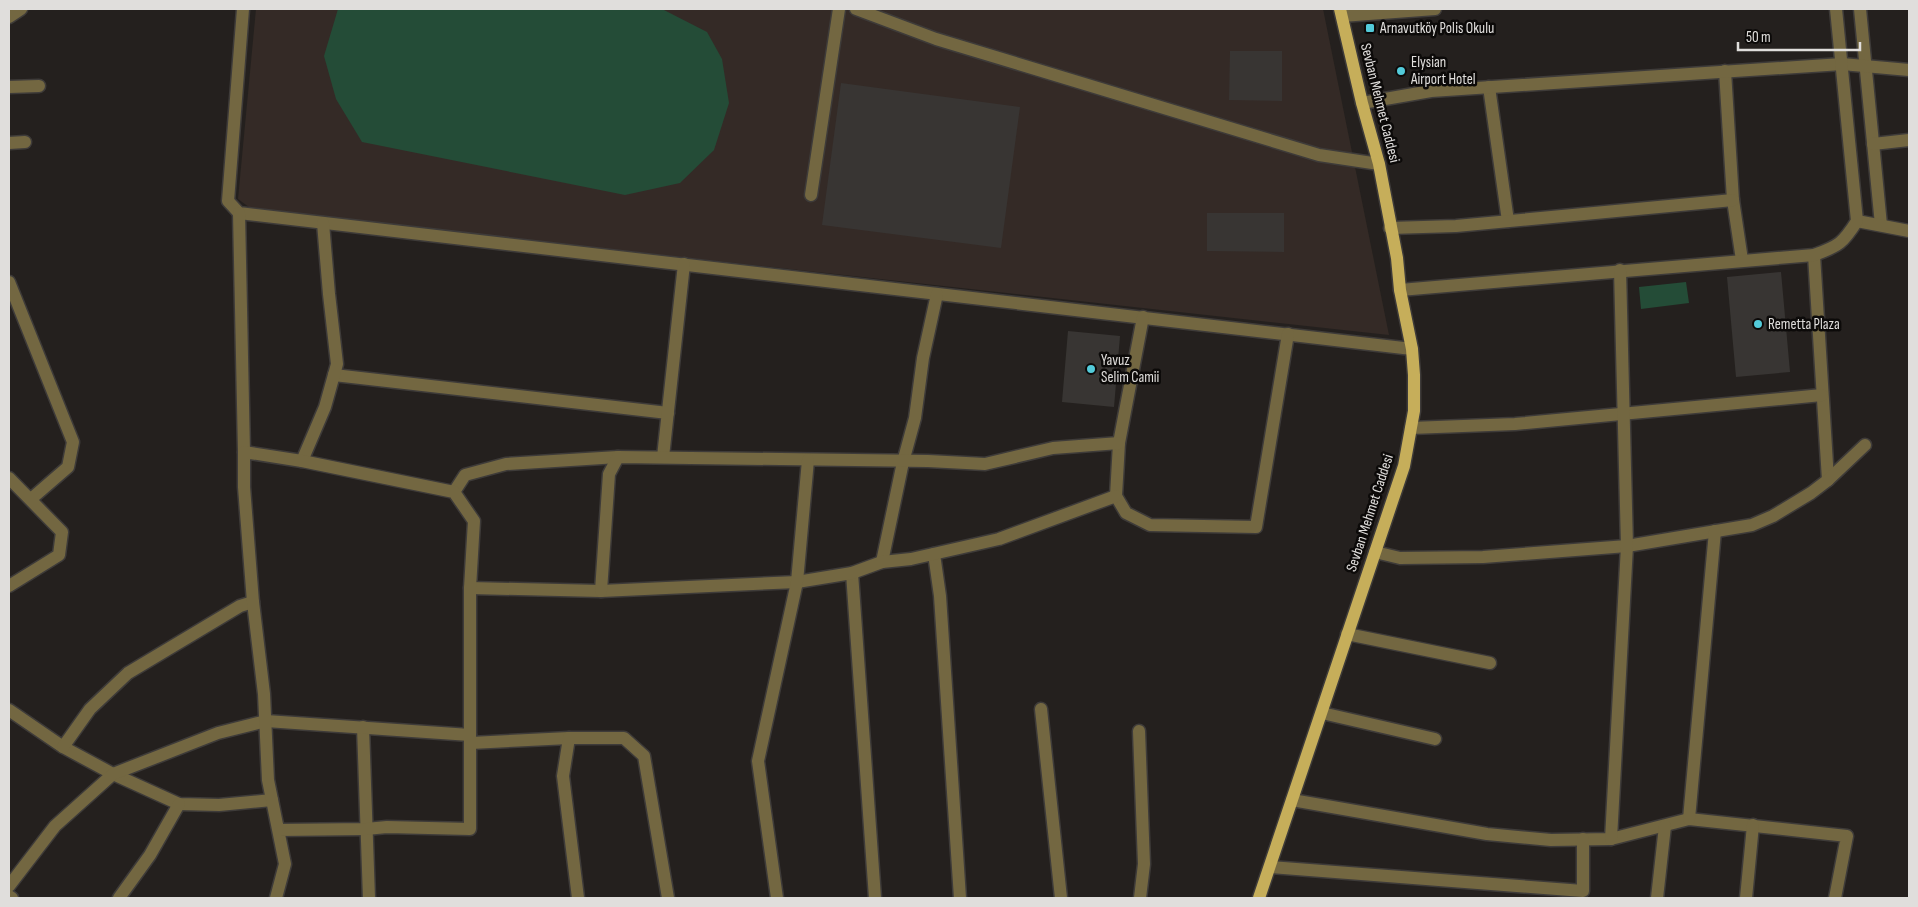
<svg xmlns="http://www.w3.org/2000/svg" width="1918" height="907" font-family="'Sofia Sans Condensed',sans-serif">
<rect width="100%" height="100%" fill="#24201e"/>
<path fill="#342a26" d="M256,9H1323L1389,335L253,210L238,199Z"/>
<g fill="#244c37">
<path d="M338,9H662L707,32L722,59L729,103L714,150L680,183L625,195L362,142L336,99L324,56Z"/>
<path d="M1686,282L1689,303L1641,309L1639,287Z"/>
</g>
<g fill="#383533">
<path d="M1230,51H1282V101L1229,100Z"/>
<path d="M841,83L1020,107L1001,248L822,225Z"/>
<path d="M1207,213H1284V252L1207,251Z"/>
<path d="M1781,272L1790,372L1736,377L1727,277Z"/>
<path d="M1068,331L1120,336L1114,407L1062,402Z"/>
</g>
<g fill="none" stroke-linecap="round" stroke-linejoin="round">
<defs>
<g id="minor">
<path d="M243,9L228,201L239,213L1412,349"/>
<path d="M856,9L936,39L1319,155L1379,164"/>
<path d="M1860,9L1881,225"/>
<path d="M1342,16L1435,9"/>
<path d="M9,17L21,9"/>
<path d="M1725,71L1733,200L1742,260"/>
<path d="M9,87L39,86"/>
<path d="M1489,87L1508,221"/>
<path d="M1362,103L1431,91L1842,64L1909,70"/>
<path d="M9,143L25,142"/>
<path d="M1873,144L1909,140"/>
<path d="M811,195L839,9"/>
<path d="M239,213L244,452"/>
<path d="M1857,221L1909,231"/>
<path d="M1390,228L1456,226L1733,200"/>
<path d="M1814,255L1828,480"/>
<path d="M9,282L73,442L68,467L31,499"/>
<path d="M1400,290L1814,255C1839,246 1843,243 1857,221L1836,9"/>
<path d="M1143,317L1119,443L1116,496L1126,513L1150,525L1256,527L1288,334"/>
<path d="M334,375L668,413"/>
<path d="M1411,428L1515,424L1822,395"/>
<path d="M663,457L684,264"/>
<path d="M302,461L325,407L337,364L329,294L323,223"/>
<path d="M9,478L62,532L59,555L9,586"/>
<path d="M454,492L465,475L506,464L618,457"/>
<path d="M1375,552L1400,558L1483,557L1627,546L1752,525L1773,516L1811,493L1828,480L1865,445"/>
<path d="M934,554L940,596L960,898"/>
<path d="M882,562L903,462L915,418L923,358L937,294"/>
<path d="M852,573L875,898"/>
<path d="M470,588L601,591L797,582L852,573L882,562L911,559L999,539L1116,496"/>
<path d="M601,591L609,474L618,457L928,461L985,464L1053,448L1119,443"/>
<path d="M1347,634L1490,663"/>
<path d="M1041,709L1061,898"/>
<path d="M9,710L63,747L113,774L179,804L219,805L272,800"/>
<path d="M1322,713L1435,739"/>
<path d="M363,727L369,898"/>
<path d="M1139,731L1144,864L1140,898"/>
<path d="M471,743L569,738"/>
<path d="M63,747L90,709L128,673L240,606L253,602"/>
<path d="M1292,800L1487,834L1551,840L1611,839L1689,819L1847,836L1835,898"/>
<path d="M1689,819L1715,531"/>
<path d="M1611,839L1627,546L1620,270"/>
<path d="M1270,867L1583,891V839"/>
<path d="M9,886L55,826L113,774L218,733L266,721L470,735"/>
<path d="M9,896L12,898"/>
<path d="M119,898L150,855L179,804"/>
<path d="M276,898L285,864L268,780L264,694L253,602L244,487V452L302,461L454,492L474,521L470,588V829L387,827L366,829L278,830"/>
<path d="M578,898L563,776L569,738H624L644,756L668,898"/>
<path d="M777,898L758,761L797,582L808,460"/>
<path d="M1657,898L1665,826"/>
<path d="M1746,898L1753,825"/>
</g>
<path id="major" d="M1259,898L1404,466L1414,411V375L1412,349L1400,290L1397,258L1379,164L1362,103L1340,9"/>
</defs>
<use href="#minor" stroke="#3e3b39" stroke-width="15"/>
<use href="#major" stroke="#3e3b39" stroke-width="15"/>
<use href="#minor" stroke="#736741" stroke-width="12"/>
<use href="#major" stroke="#c6ae5a" stroke-width="12"/>
</g>
<g fill="#53cbda" stroke="#0c0a09" stroke-width="2">
<rect x="1365" y="23" width="10" height="10" rx="2.5"/>
<circle cx="1401" cy="71" r="5"/>
<circle cx="1758" cy="324" r="5"/>
<circle cx="1091" cy="369" r="5"/>
</g>
<g text-anchor="middle" dominant-baseline="central" stroke-width="5" stroke-linejoin="round" paint-order="stroke">
<g font-size="15" fill="#e0dedc" stroke="#0c0a09" text-anchor="start">
<text x="1380" y="28">Arnavutköy Polis Okulu</text>
<text x="1411" y="62">Elysian<tspan x="1411" dy="17">Airport Hotel</tspan></text>
<text x="1768" y="324">Remetta Plaza</text>
<text x="1101" y="360">Yavuz<tspan x="1101" dy="17">Selim Camii</tspan></text>
</g>
<g font-size="15" fill="#e0dedc" stroke="#0c0a09">
<text transform="translate(1380 103) rotate(76)">Sevban Mehmet Caddesi</text>
<text transform="translate(1370 513) rotate(-72)">Sevban Mehmet Caddesi</text>
</g>
</g>
<rect width="1918" height="907" fill="none" stroke="#e0dedc" stroke-width="20"/>
<path d="M1738 42v8h122v-8" fill="none" stroke="#e0dedc" stroke-width="2.5"/>
<text x="1746" y="42" font-size="15" fill="#e0dedc" stroke="#0c0a09" stroke-width="4" paint-order="stroke">50 m</text>
</svg>
